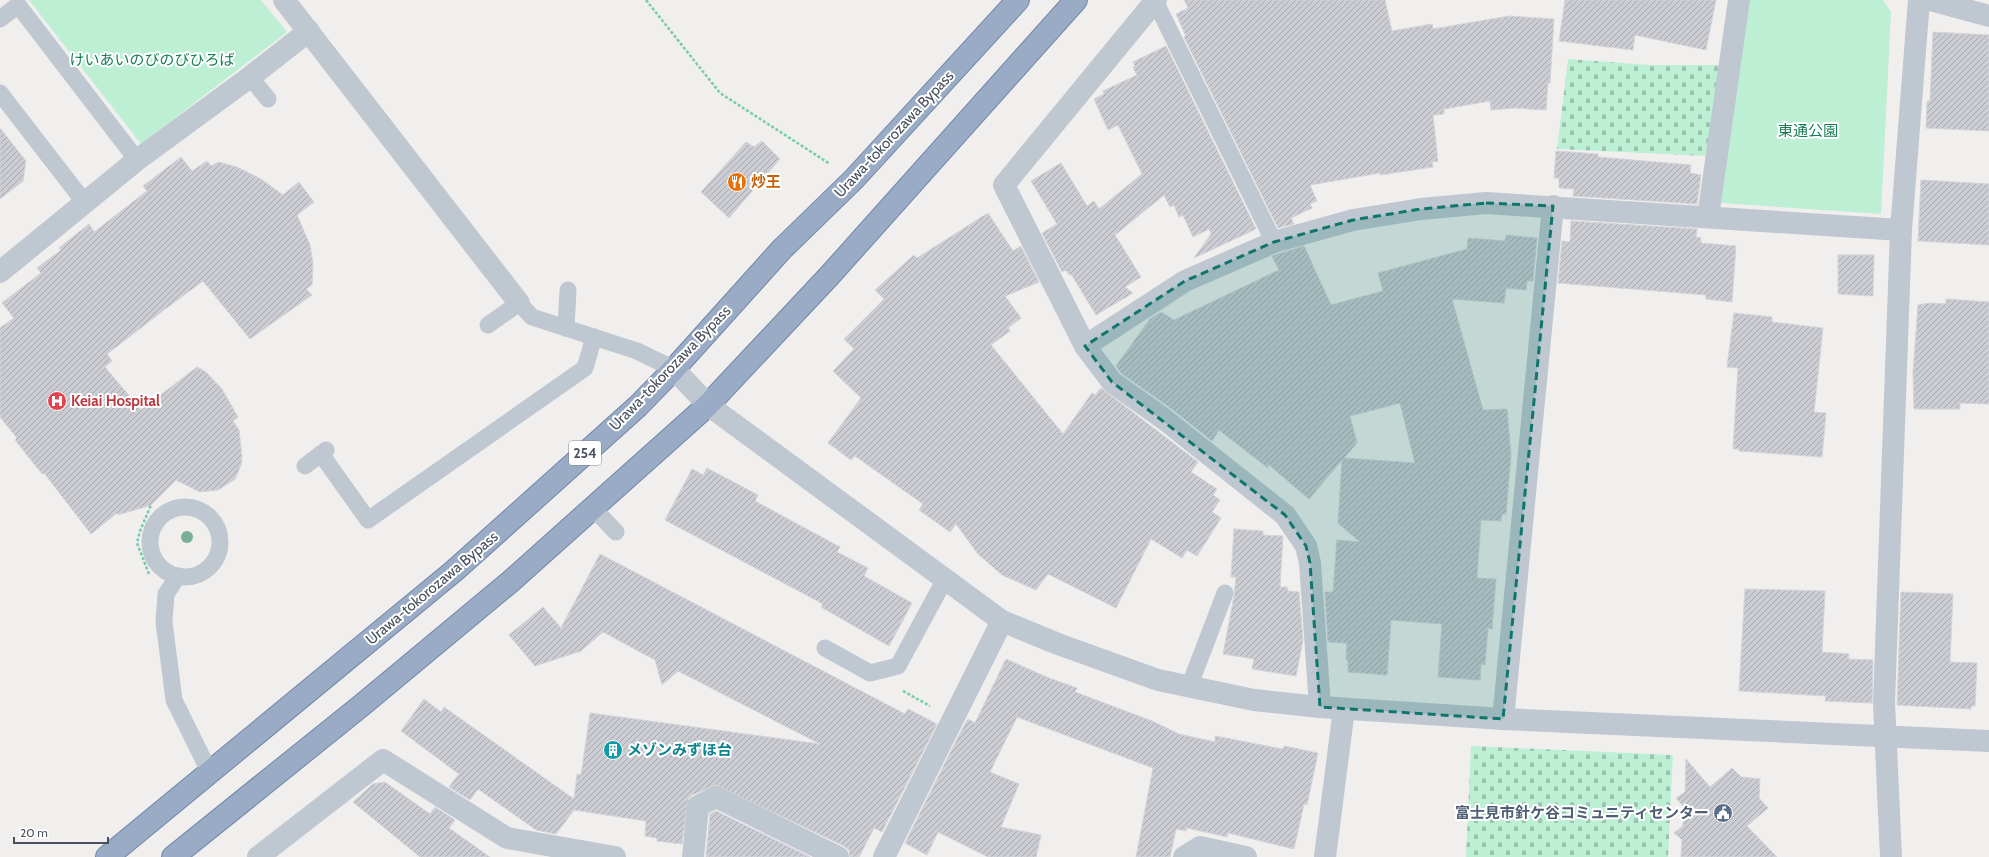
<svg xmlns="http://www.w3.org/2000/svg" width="1989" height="857" font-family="Cabin,'Noto Sans JP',sans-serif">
<defs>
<pattern id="cemetery-stones" width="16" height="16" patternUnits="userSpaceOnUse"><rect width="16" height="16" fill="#bdefd5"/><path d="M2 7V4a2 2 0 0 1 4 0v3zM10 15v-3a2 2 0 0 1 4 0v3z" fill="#9bc4b0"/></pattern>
<pattern id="building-hatch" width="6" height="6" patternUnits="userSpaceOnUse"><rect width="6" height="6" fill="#cbcdd3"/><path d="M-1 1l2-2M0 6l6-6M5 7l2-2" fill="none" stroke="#a7a9ae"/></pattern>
</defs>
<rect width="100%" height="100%" fill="#f1efee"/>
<g fill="url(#cemetery-stones)">
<path d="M1568,59L1650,65H1719L1707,156L1557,149Z"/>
<path d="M1471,746L1673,755L1668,857H1466Z"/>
</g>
<g fill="#bdefd5">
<path d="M29,0H261L287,32L141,144Z"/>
<path d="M1748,0H1883L1891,12L1881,214L1721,203Z"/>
</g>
<g fill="url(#building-hatch)" stroke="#d2d4da" fill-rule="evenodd">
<path d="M1184,0H1385L1392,31L1432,24L1433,29L1509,16L1554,19L1550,83H1548L1546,110L1514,108L1491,110L1490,101L1444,109V114L1433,115L1438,161L1432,162L1433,167L1380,175V173L1310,185L1317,201L1310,204L1312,208L1291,218L1294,224L1278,228L1184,37L1186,36L1176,14L1188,8Z"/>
<path d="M1565,0H1716L1706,50L1635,35L1633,50L1559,41Z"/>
<path d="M1933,32L1989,35V131L1926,128L1927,101H1930Z"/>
<path d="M1166,46L1256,229L1194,258L1211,234L1209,229L1193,237L1183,215L1179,217L1174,205L1170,207L1164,195L1115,235L1141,277L1125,287L1133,293L1096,315L1071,274L1069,275L1066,270L1062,272L1042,233L1057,224L1031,181L1061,163L1087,206L1094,201L1099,209L1142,174L1118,125L1108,130L1094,99L1104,94L1103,91L1137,75L1133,67L1135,66L1133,62Z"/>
<path d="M0,128L26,161L23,181L0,199Z"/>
<path d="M762,141L780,159L729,218L701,192L746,142L754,147Z"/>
<path d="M1556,151L1598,154V157L1691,165L1690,173L1701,175L1697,204L1573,196L1574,189L1559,188V178H1554Z"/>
<path d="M181,157L192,171L207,161L211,166L218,162L237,167L261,179L283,195L299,182L314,202L297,215L310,245L313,264L312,285L306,289L312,295L250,339L203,281L164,310L107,354L112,361L105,367L141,410L197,367L206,372L222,389L238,417L233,421L239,430L242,457L241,465L235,479L218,490L200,492L176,480L151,505L118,515L117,513L91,534L44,473L42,474L15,440L17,438L0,417V328L14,318L2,303L41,273L37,268L61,250L59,248L89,224L94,232L147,191L143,186Z"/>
<path d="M1921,180L1989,184V245L1918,241Z"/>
<path d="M988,213L1013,251L1021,246L1039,282L1005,296L1021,318L1008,328L1010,331L991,345L1063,434L1092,393L1095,395L1101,388L1198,462L1191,472L1217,489L1213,495L1220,500L1212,512L1221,518L1197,556L1187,550L1182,558L1151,539L1116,608L1048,574L1036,590L1002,575L978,554L956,524L950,532L919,510L923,504L855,456L851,460L828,443L861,398L833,371L854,349L844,339L884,299L875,290L914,255L917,258Z"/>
<path d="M1571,221L1697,229L1696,237L1701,238V243L1736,246L1732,302L1706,299V295L1558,283L1562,241L1570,242Z"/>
<path d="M1506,235L1537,238L1533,281H1527L1526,290L1506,288L1504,303L1452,299L1483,410L1507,409L1511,455L1506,514H1502L1501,521L1481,520L1477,578L1496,579L1492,629L1488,628L1485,665L1481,664L1480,680L1438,677L1442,624L1391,620L1387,675L1348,672V660H1346L1347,643L1328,642L1325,592H1333L1337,540L1360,542L1338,523L1342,460L1309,499L1268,464V468L1219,430L1212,441L1172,409L1121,373L1116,366L1150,319L1161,312L1174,320L1279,270L1272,256L1278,254L1304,246L1331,305L1383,291L1378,273L1467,249L1468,238L1505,241ZM1400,403L1415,463L1344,458L1357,443L1350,416Z"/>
<path d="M1838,255H1874L1873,296L1838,294Z"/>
<path d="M1946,299L1989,302V404L1960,403V409H1914L1913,372L1918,305L1930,303L1946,304Z"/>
<path d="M1734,313L1772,317V322L1823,328L1814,412L1826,413L1822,457L1739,451V449H1733L1738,368L1727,367Z"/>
<path d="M707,468L758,495L755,501L840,547L837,552L868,568L864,576L912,603L889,646L821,607L823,604L665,520L692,469L703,475Z"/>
<path d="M1234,529L1263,531V535L1283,536L1280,587H1287L1288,591L1299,592L1303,640L1296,676L1252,669L1254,659L1223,654L1234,596L1236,577H1231Z"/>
<path d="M600,554L905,714L908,709L937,724L882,832L874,828L859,857H850L849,850L844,846L716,785L692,795L688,799L682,844L657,841V838L645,836L646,821L574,810L556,834L536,830L478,789L470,800L449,787L459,774L401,731L424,699L441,712L444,707L574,799L577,774L581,775L590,713L820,744L678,671L662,685L655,660L603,632L581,651L535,666L509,635L543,607L561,628Z"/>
<path d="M1745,589L1825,591L1822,652L1849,654L1848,659L1873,660L1872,703L1825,701L1826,696L1739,691Z"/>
<path d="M1901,592L1953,594L1950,662L1977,663L1975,706H1971V709L1897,705Z"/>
<path d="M1006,659L1049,678L1077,688L1075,692L1152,721L1179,734L1215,742V736L1283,749L1284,746L1318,753L1307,805L1304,804L1294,849L1228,833L1227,837L1187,828L1186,831L1176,829L1170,857H1136L1153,768L1017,717L990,772L1019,784L1001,827L1041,835L1036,857H988L938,832L927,855L905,843L959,735L968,719L975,723Z"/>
<path d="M1686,759L1710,787L1732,768L1741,777L1760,779L1759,798L1768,808L1747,826L1777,857H1681L1682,840L1674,833L1683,826V806L1676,798L1685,792Z"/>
<path d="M385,782L430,814L435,807L455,820L449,828L490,857H420L353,802L373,784Z"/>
<path d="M716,811L810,857H706L710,814Z"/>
</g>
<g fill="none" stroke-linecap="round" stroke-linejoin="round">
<defs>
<g id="trunk">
<path d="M107,857L454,571L638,406L674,369L782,249L854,179L1018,0"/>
<path d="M173,857L362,705L510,582L708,405L830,275L1076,0"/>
</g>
</defs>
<use href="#trunk" stroke="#7186a9" stroke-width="24"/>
<g stroke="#75ccaa" stroke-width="2.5" stroke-dasharray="3 2" stroke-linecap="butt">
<path d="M646,0L720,93L830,164"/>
<path d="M149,574L137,543L140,531L151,505"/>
<path d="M903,691L930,706"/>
</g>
<g stroke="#bfc7d0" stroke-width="17">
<path d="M1155,1L1274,242"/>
<path d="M0,19L18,5L137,160"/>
<path d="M250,77L268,99"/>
<path d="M0,93L85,203"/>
<path d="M488,325L519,303L532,317L637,351L674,369"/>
<path d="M566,328L568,290"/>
<path d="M321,454L368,520L585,368L594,337"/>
<path d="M305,466L326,450"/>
<circle cx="185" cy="542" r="35"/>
<path d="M593,508L616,532"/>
<path d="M178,576L166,594L164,622L174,700L210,773"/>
<path d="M825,648L870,673L898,666L945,579"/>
<path d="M1189,687L1225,593"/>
</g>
<g stroke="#bfc7d0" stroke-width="22">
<path d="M284,0L519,303"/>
<path d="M1156,0L1004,185L1085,346L1112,382L1164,419L1285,515L1306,546L1310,563L1320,707"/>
<path d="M1930,0L1989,16"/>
<path d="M1708,217L1739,0"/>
<path d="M0,272L137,160L250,77L309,31"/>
<path d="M1085,346L1185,281L1274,242L1353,220L1421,209L1486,203L1901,230"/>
<path d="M1503,719L1553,206"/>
<path d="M258,857L383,760L507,838L615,857"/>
<path d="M693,857L698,806L716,797L838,857"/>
<path d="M884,857L1002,621"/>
<path d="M1184,857L1200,847L1246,857"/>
<path d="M1891,857L1884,703L1901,230L1919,0"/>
</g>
<g stroke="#bfc7d0" stroke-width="22">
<path d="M674,369L708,405L1002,621L1058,644L1158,680L1254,700L1320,707L1503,719L1989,741"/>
<path d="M1325,857L1344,709"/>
</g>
<use href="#trunk" stroke="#9aabc5" stroke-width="22"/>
</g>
<circle fill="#79b09a" cx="187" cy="537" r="6"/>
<path fill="#0f766e" fill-opacity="0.2" stroke="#0f766e" stroke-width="3" stroke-dasharray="8 5" stroke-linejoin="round" d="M1486,203L1553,206L1503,719L1320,707L1310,563L1306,546L1285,515L1112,382L1085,346L1185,281L1274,242L1353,220L1421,209Z"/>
<defs>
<symbol id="restaurant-disc" viewBox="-11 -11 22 22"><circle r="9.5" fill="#e8710a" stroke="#fff"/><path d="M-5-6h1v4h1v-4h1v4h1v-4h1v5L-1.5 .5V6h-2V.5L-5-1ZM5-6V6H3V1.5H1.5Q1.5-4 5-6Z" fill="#fff"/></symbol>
<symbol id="hospital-disc" viewBox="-11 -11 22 22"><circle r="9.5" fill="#e0444e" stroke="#fff"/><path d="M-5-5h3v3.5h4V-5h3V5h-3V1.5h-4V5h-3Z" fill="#fff"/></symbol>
<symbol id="building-disc" viewBox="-11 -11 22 22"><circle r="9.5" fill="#0f9aa8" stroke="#fff"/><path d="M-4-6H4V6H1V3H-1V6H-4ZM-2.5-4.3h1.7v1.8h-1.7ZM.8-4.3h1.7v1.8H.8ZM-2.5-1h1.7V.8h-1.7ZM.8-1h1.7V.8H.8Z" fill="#fff"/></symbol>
<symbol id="civic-disc" viewBox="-11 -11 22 22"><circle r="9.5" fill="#5c6f8a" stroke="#fff"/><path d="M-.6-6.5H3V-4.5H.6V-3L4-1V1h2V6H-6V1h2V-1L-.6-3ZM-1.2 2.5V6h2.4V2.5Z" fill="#fff"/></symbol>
</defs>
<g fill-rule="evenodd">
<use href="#restaurant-disc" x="726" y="171" width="22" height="22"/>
<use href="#hospital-disc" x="46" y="390" width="22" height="22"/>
<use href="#building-disc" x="602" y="739" width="22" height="22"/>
<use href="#civic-disc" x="1712" y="802" width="22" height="22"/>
</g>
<g text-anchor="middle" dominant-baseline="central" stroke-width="4" stroke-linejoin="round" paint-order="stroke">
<rect fill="#fff" stroke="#7e848d" stroke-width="1" x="569" y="441" width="32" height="24" rx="3"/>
<g font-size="14" font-weight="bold" fill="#47505c">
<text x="585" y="453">254</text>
</g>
<g font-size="15" fill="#177d55" stroke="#fff">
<text x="152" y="60">けいあいのびのびひろば</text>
<text x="1808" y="131">東通公園</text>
</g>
<g font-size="15" fill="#47505c" stroke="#fff">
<text transform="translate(894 134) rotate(-47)">Urawa-tokorozawa Bypass</text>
<text transform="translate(670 368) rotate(-46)">Urawa-tokorozawa Bypass</text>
<text transform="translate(432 588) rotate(-40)">Urawa-tokorozawa Bypass</text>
</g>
<g font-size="15" font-weight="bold" fill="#c56008" stroke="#fff" text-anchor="start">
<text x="751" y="182">炒王</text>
</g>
<g font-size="15" font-weight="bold" fill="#be3a42" stroke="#fff" text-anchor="start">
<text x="71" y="401">Keiai Hospital</text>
</g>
<g font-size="15" font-weight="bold" fill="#0d838f" stroke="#fff" text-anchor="start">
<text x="627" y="750">メゾンみずほ台</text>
</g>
<g font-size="15" font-weight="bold" fill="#4e5e75" stroke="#fff" text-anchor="end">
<text x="1709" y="813">富士見市針ケ谷コミュニティセンター</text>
</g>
</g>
<path d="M14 837v6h94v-6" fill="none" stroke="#47505c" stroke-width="2"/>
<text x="20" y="837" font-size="12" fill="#47505c" stroke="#ffffff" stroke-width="3" paint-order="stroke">20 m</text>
</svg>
